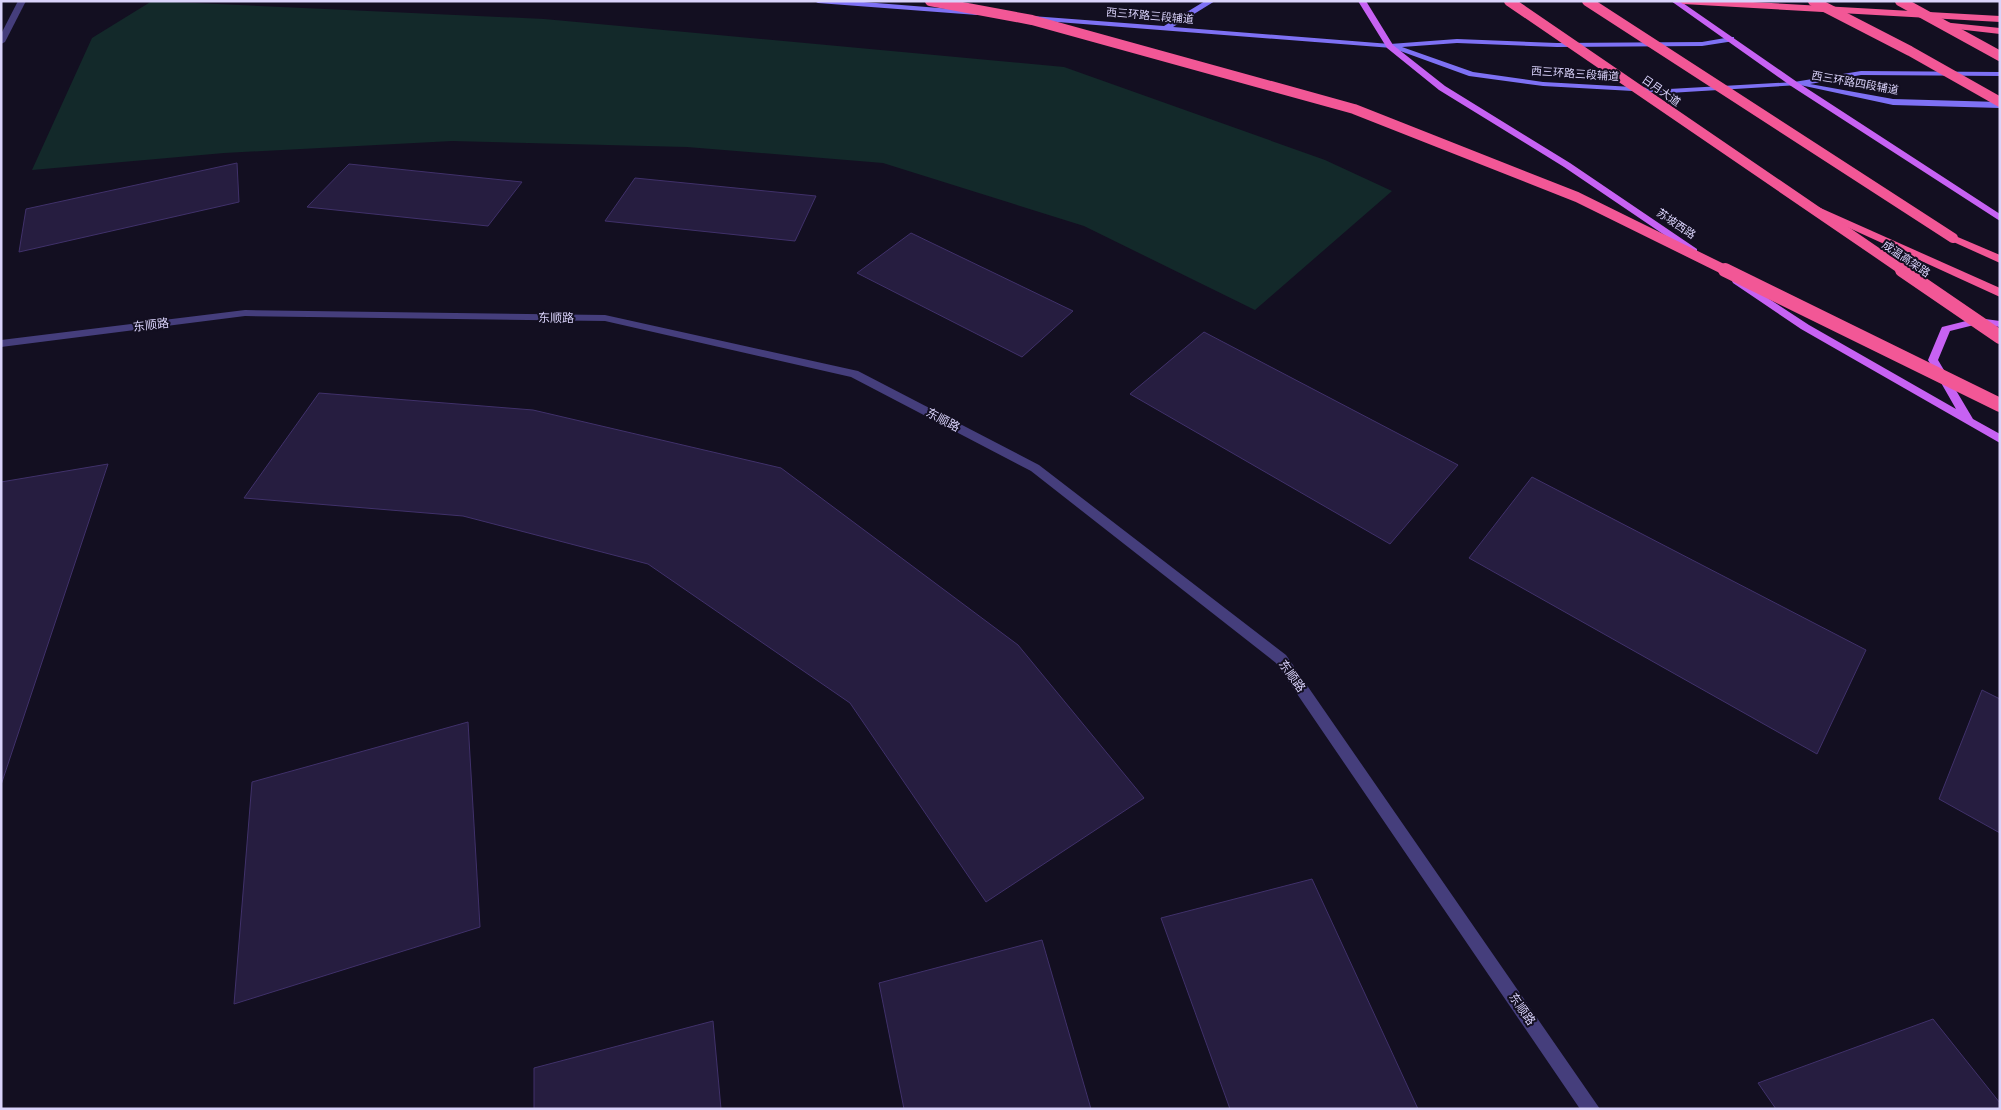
<svg xmlns="http://www.w3.org/2000/svg" width="2001" height="1110" font-family="'Work Sans','Noto Sans SC',sans-serif">
<rect width="100%" height="100%" fill="#130f21"/>
<path fill="#13292a" d="M152,1L544,19L1064,67L1325,160L1392,191L1255,310L1084,226L883,163L687,147L452,141L224,153L32,170L92,38Z"/>
<g fill="#261d40" stroke="#40316a">
<path d="M237,163L239,202L19,252L26,209Z"/>
<path d="M349,164L522,182L488,226L307,207Z"/>
<path d="M635,178L816,196L795,241L605,221Z"/>
<path d="M911,233L1073,311L1022,357L857,273Z"/>
<path d="M1204,332L1458,465L1390,544L1130,394Z"/>
<path d="M319,393L533,410L781,468L1018,645L1144,798L986,902L850,703L648,564L463,516L244,498Z"/>
<path d="M108,464L1,785V482Z"/>
<path d="M1532,477L1866,650L1817,754L1469,558Z"/>
<path d="M1982,690L2000,699V833L1939,799Z"/>
<path d="M468,722L480,927L234,1004L252,782Z"/>
<path d="M1312,879L1418,1109H1230L1161,918Z"/>
<path d="M1042,940L1091,1109H904L879,983Z"/>
<path d="M1933,1019L2000,1103V1109H1776L1758,1083Z"/>
<path d="M713,1021L721,1109H534V1068Z"/>
</g>
<g fill="none" stroke-linecap="round" stroke-linejoin="round">
<g fill="#453e7c" fill-rule="evenodd">
<path d="M18,1H26L5,42L1,44V34Z"/>
<path d="M245,310L605,315L858,371L1039,465L1286,655L1600,1109H1580L1276,663L1031,471L851,377L605,321L245,316L1,347V340Z"/>
</g>
<g fill="#7e71f4" fill-rule="evenodd">
<path d="M814,1H851L977,11L981,13L977,15L818,3Z"/>
<path d="M1205,1H1215L1173,27L1390,44L1457,39L1557,43L1702,42L1731,37H1734V41L1702,46L1557,47L1457,43L1402,47L1473,72L1543,82L1669,89L1794,82L1861,71L2000,72V76L1861,75L1810,84L1893,99L2000,102V108L1893,105L1800,85L1669,93L1543,86L1469,76L1392,48L1032,20L1028,18L1032,16L1164,26Z"/>
</g>
<g fill="#c762f3" fill-rule="evenodd">
<path d="M1358,1H1366L1393,45L1445,86L1570,163L1697,249V253H1691L1564,167L1439,90L1387,48Z"/>
<path d="M1671,1H1680L1797,82L2000,214V221L1791,86Z"/>
<path d="M1737,278L1809,325L1956,409L1928,360L1941,329L1942,327L1978,318L2000,321V327L1978,324L1950,331L1938,360L1973,419L2000,434V443L1801,329L1733,283L1732,281Z"/>
</g>
<g fill="#f25796" fill-rule="evenodd">
<path d="M1679,1H1735L2000,16V22L1683,4Z"/>
<path d="M1942,22L2000,28V34L1939,27L1937,25Z"/>
<path d="M1816,206L2000,288V297L1812,211L1810,209Z"/>
<path d="M1953,235L2000,255V263L1949,240L1947,238L1949,236Z"/>
</g>
<g stroke="#f25796" stroke-width="10">
<path d="M930,1L1032,20L1354,109L1577,197L1727,271"/>
<path d="M1509,1L1904,271"/>
<path d="M1587,1L1953,238"/>
<path d="M1813,1L1910,51L2000,102"/>
<path d="M1900,1L2000,56"/>
</g>
<g stroke="#f25796" stroke-width="14">
<path d="M1725,270L2000,405"/>
<path d="M1902,270L2000,337"/>
</g>
</g>
<g text-anchor="middle" dominant-baseline="central" stroke-width="4" stroke-linejoin="round" paint-order="stroke">
<g font-size="11" fill="#dad3fb" stroke="#130f21">
<text transform="translate(1150 16) rotate(5)">西三环路三段辅道</text>
<text transform="translate(1575 74) rotate(4)">西三环路三段辅道</text>
<text transform="translate(1855 83) rotate(10)">西三环路四段辅道</text>
<text transform="translate(1661 91) rotate(35)">日月大道</text>
<text transform="translate(1676 224) rotate(34)">苏坡西路</text>
<text transform="translate(1906 259) rotate(34)">成温高架路</text>
</g>
<g font-size="12" fill="#dad3fb" stroke="#130f21">
<text transform="translate(556 318) rotate(1)">东顺路</text>
<text transform="translate(151 325) rotate(-7)">东顺路</text>
<text transform="translate(943 420) rotate(28)">东顺路</text>
<text transform="translate(1292 676) rotate(54)">东顺路</text>
<text transform="translate(1522 1009) rotate(55)">东顺路</text>
</g>
</g>
<rect width="2001" height="1110" fill="none" stroke="#dad3fb" stroke-width="5"/>
</svg>
